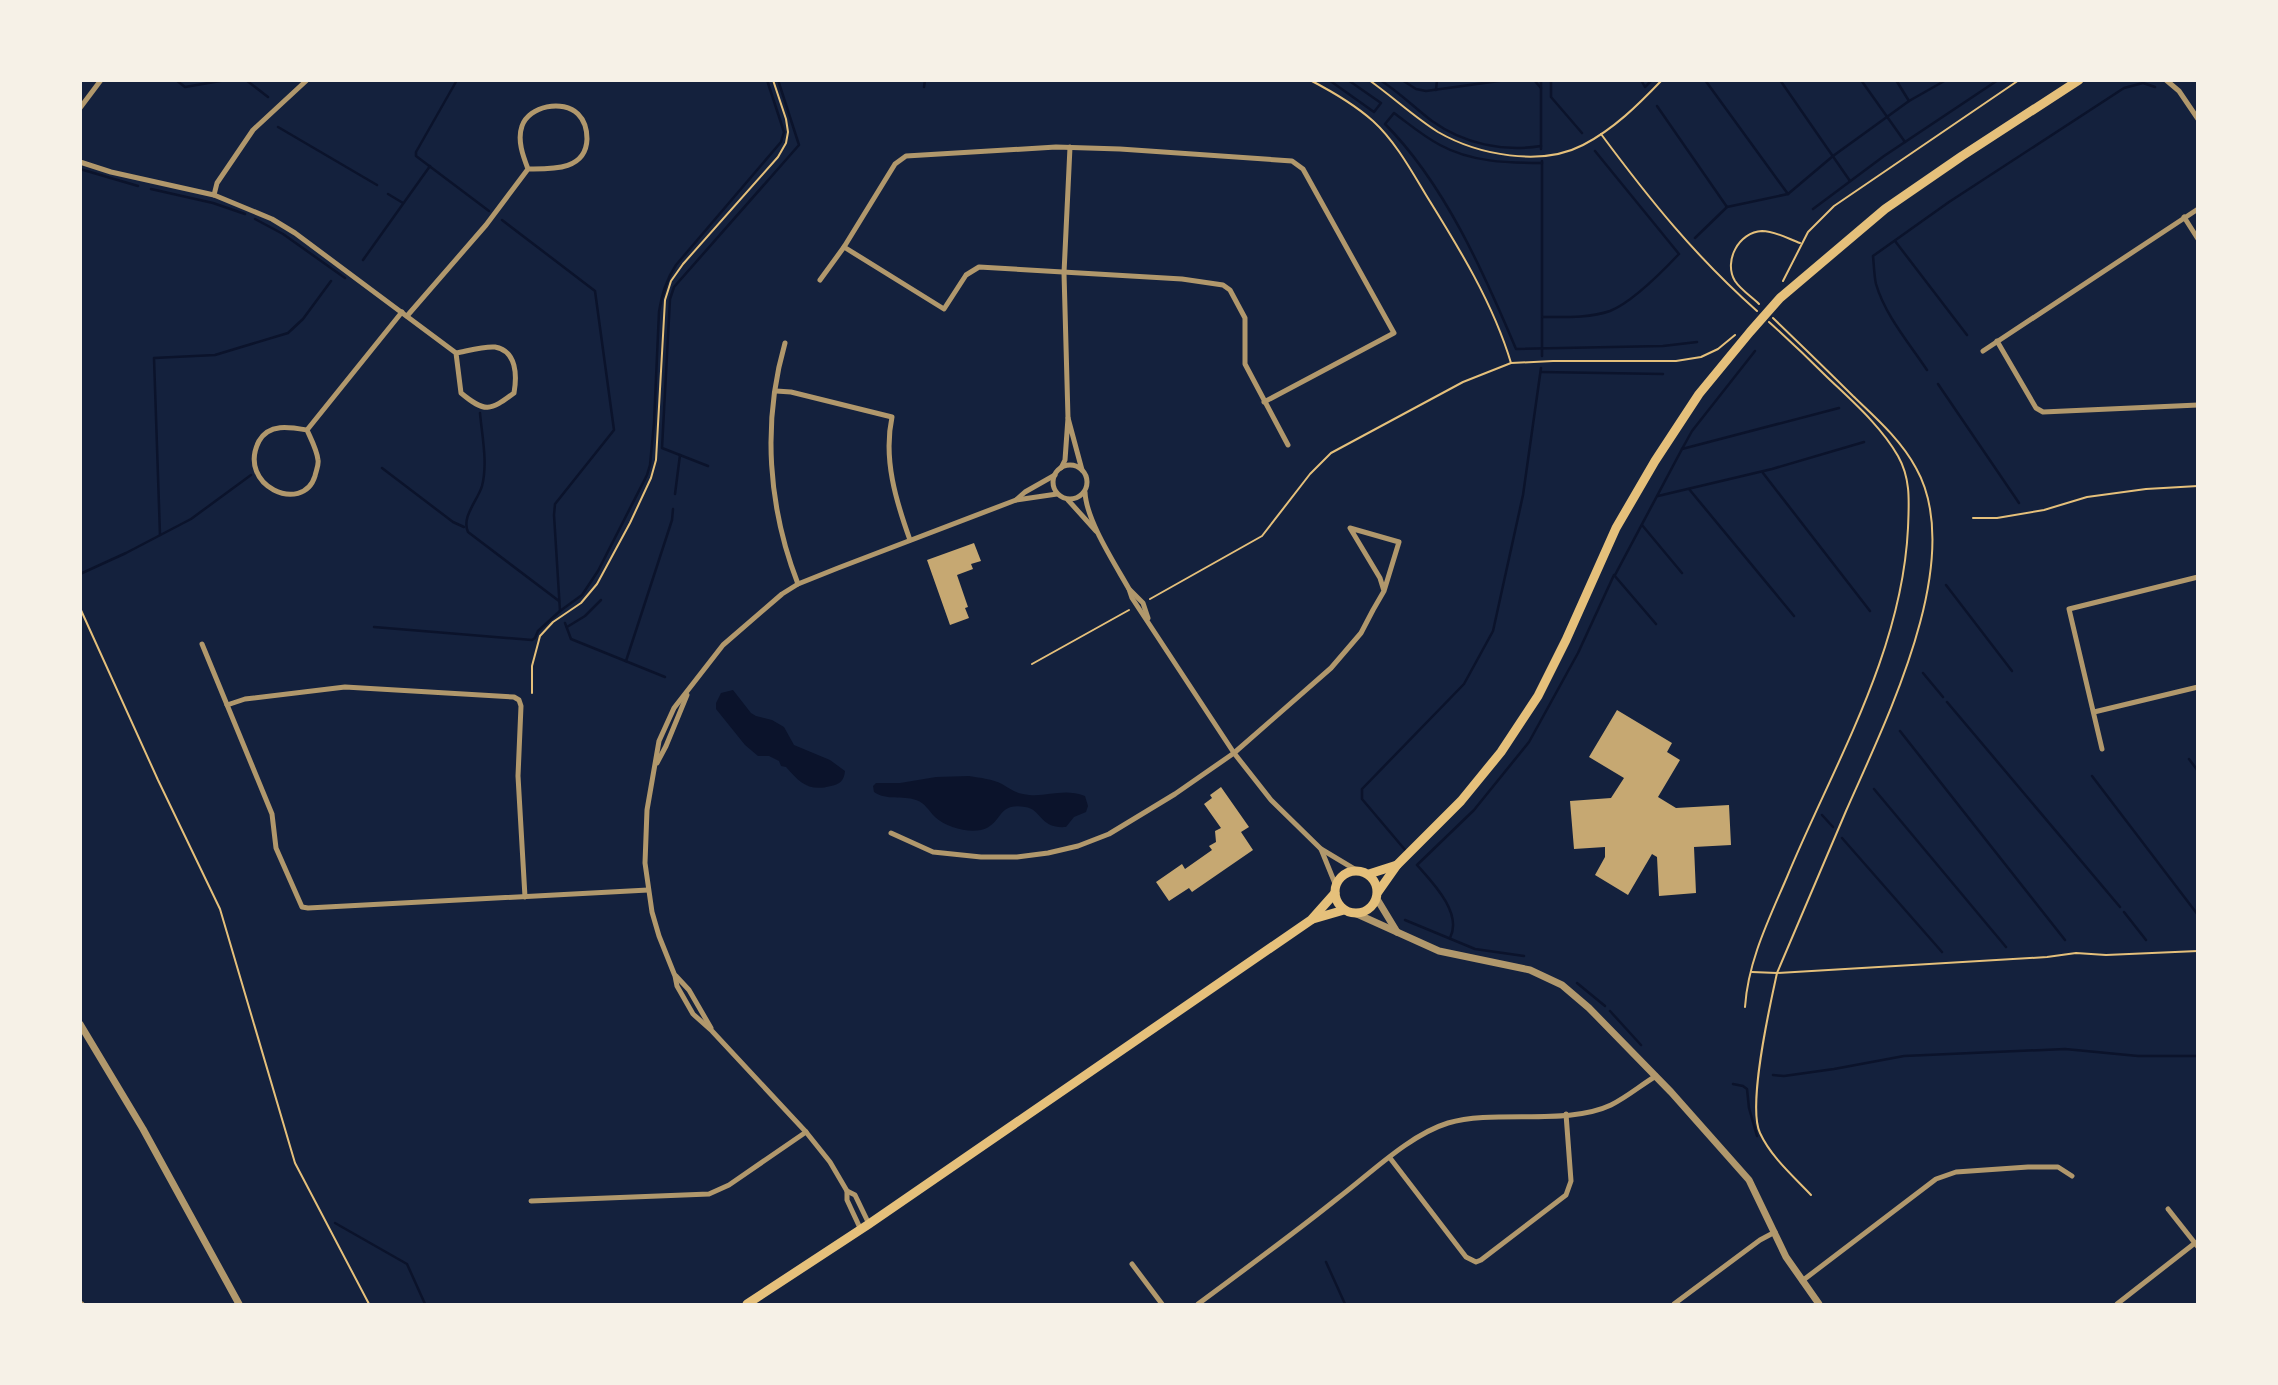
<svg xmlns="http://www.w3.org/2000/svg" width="2278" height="1385" font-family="Raleway,sans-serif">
<rect width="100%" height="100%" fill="#14213d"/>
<g fill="#0b132b">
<path d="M733,690L751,713L756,716L772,720L784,727L794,745L830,760L845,771C844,781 840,784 831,786C809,792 800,783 786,767L781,766L779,761L769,756H758L745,745L716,709V703L721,693Z"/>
<path d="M969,776C981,778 992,779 1002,784C1009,788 1015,793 1023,794C1045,799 1061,787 1085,796L1088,806L1086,812L1074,817L1066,827C1039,829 1042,809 1025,807C996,802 1003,825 981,830C967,833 946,827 935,817C929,811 925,803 916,800C902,795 887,801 874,792L873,786L876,783H900L936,777Z"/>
</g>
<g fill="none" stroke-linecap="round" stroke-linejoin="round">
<g stroke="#0b132b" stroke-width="2.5">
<path d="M176,80L185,87L226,80"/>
<path d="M246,80L268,97"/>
<path d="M457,80L416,152V156L489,211"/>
<path d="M1329,80L1374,112L1381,103L1348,80"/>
<path d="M1380,80C1399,92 1415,108 1432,121C1464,144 1503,152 1541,146"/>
<path d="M1402,80L1416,89L1426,91L1506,80"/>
<path d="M1534,80L1541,88"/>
<path d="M1541,80V149"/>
<path d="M1551,80V97L1582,133"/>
<path d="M1641,80L1645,87L1652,80"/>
<path d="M1705,80L1788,194"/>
<path d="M1780,80L1850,181"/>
<path d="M1861,80L1905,142"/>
<path d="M1896,80L1909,101"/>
<path d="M924,87L925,80"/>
<path d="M1436,90L1437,80"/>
<path d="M1657,106L1727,207"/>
<path d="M278,127L377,185"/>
<path d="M1542,161V356"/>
<path d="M1542,163C1507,163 1471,162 1440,145C1423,136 1409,124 1394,113L1385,124C1444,183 1484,273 1516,349L1663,346L1697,342"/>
<path d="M80,169L138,186"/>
<path d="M151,189L213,203L245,214"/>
<path d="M388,194L403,203"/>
<path d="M1813,209L1884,156L1998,80"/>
<path d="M255,219L283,234L345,278"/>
<path d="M502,220L595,291L614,430L555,504L554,515L560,611"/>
<path d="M1695,238L1727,207L1788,194L1833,156L1909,101L1946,80"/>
<path d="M1895,241L1967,335"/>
<path d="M363,260L430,166"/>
<path d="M1543,317C1565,317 1590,318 1610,311C1633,302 1662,272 1679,254L1595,151"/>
<path d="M1927,370C1909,343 1885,315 1876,284C1874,275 1874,265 1873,256L1949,202L2124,88L2143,83L2155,87"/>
<path d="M1541,372L1663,374"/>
<path d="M1938,384L2019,503"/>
<path d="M480,413C482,436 488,463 482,486C478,500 461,517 468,532L559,601"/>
<path d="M1682,449L1692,431L1755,351"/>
<path d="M708,466L662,448L670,299L674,287L799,145L778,80"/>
<path d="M382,468L453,522L464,527"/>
<path d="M1763,473L1870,611"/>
<path d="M1689,489L1794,616"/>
<path d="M675,494L680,455"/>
<path d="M1658,496L1772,469L1864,442"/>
<path d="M1642,525L1682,573"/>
<path d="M160,535L154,358L215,355L288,333L303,319L331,281"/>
<path d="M80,574L126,553L191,519L251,475"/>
<path d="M1615,575L1682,449L1839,408"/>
<path d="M1946,585L2012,671"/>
<path d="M565,623L571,639L665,677"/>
<path d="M374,627L532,640L535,638L538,631L560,611L582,595L598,571L647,475L650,465L654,423L659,312C662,294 666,280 676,265L781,142L784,132L767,80"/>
<path d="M567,627L585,616L601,600"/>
<path d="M626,661L672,520L673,509"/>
<path d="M1923,673L1943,697"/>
<path d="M1947,702L2120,907"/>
<path d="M1900,731L2065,940"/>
<path d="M2189,759L2198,771"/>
<path d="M2092,776L2198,915"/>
<path d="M1874,789L2006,947"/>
<path d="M1822,815L1833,827"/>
<path d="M1842,838L1942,952"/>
<path d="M1406,851L1362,799V789L1464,684L1493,631L1523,495L1541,368"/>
<path d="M2124,912L2146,940"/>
<path d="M1405,920L1475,949L1524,956"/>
<path d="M1450,938C1463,913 1432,882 1417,865L1474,810L1529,742L1578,653L1614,575L1656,624"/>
<path d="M1577,983L1605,1006"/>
<path d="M1610,1011L1641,1045"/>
<path d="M1773,1075L1784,1076L1834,1069L1904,1056L2065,1049L2138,1056H2198"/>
<path d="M1733,1084L1743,1086L1747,1089L1749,1108L1757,1136"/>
<path d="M335,1223L407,1264L425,1304"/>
<path d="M1326,1262L1345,1304"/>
</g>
</g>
<g fill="#c6a872">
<path d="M974,543L981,561L971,564L973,569L957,575L968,607L965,608L969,618L950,625L927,560Z"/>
<path d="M1617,710L1672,743L1667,752L1680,760L1658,797L1676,808L1729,805L1731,845L1694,847L1696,893L1659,896L1657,857L1652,854L1628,895L1595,875L1605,857V847L1574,849L1570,801L1611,798L1624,778L1589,757Z"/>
<path d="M1221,787L1249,827L1241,832L1253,850L1192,892L1189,888L1169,901L1156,882L1182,864L1185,869L1212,850L1209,846L1216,842L1215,831L1221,828L1204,804L1212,798L1210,795Z"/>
</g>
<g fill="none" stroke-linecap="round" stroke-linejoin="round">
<g stroke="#e5c07b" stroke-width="2">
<path d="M1310,80C1333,92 1354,104 1373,121C1395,141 1411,170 1426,195C1459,248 1493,303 1511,363"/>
<path d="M1369,80C1393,97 1414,117 1438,132C1478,155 1541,167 1583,145C1614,129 1638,105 1662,80"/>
<path d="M1601,134C1650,200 1695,256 1757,311"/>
<path d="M1783,281L1808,232L1834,206L2019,80"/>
<path d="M1759,304C1752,297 1741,290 1735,281C1723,261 1739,232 1762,231C1775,231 1789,239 1800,243"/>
<path d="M1773,318C1800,344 1827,370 1853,396C1876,418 1901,440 1916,468C1968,560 1884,724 1846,811C1823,865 1800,919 1777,973C1770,1005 1747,1106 1760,1133C1771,1157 1793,1176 1811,1195"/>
<path d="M1973,518H1997L2044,510L2087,497L2146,489L2198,486"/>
<path d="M1150,599L1262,536L1310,474L1331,453L1463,382L1511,363L1553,361H1676L1701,357L1718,349L1735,335"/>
<path d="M80,608L158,780L220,909L295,1163L369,1304"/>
<path d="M1032,664L1129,610"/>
<path d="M532,693V666L540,636L553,622L581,603L597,584L630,523L651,478L656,460L665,300L671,281L683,264L778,157L786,143L788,132L786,119L773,80"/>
<path d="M1752,972L1777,973L2047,957L2076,953L2106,955L2198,951"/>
<path d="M1745,1007C1748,961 1769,919 1787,877C1834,764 1902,653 1908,528C1909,502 1911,479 1898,456C1880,425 1852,401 1827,377C1808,358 1789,340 1769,322"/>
</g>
<g stroke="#b1986c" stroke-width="5">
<path d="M2166,80L2179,91L2198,119"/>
<path d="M80,108L101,80"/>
<path d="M80,162L111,172L214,195L272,219L295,233L456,353L461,393C485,413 490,411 514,393C517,376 517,351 495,347C484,346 467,351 456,353"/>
<path d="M214,195L217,183L253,130L307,80"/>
<path d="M2184,217L2198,239"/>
<path d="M844,247L944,309L966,275L979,267L1182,279L1223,285L1230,290L1245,318V364L1288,445"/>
<path d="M820,280L844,247L895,164L906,156L1056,147L1120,149L1292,161L1303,169L1394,333L1264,402"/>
<path d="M407,316L486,225L528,169C551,169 586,171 587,139C587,130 585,121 578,114C563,99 529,106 522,126C517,140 523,156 528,169"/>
<path d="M1997,341L2036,408L2043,412L2198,405"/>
<path d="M785,343C762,423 768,507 798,584"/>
<path d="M1983,351L2198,209"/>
<path d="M776,391L791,392L892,417C883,459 896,501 910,540"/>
<path d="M1068,418L1064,273L1070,147"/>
<path d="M307,430C311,439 317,450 318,460C319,465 316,471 315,476C303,515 236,486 259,441C269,423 290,427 307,430L402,312"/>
<circle cx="1070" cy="482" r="17"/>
<path d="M1061,468L1065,460L1068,418L1082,470"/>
<path d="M1085,492C1086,520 1115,564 1129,589L1132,598L1234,753L1271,800L1321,849L1356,870"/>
<path d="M1016,500L1025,492L1055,475"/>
<path d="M1068,500L1096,531"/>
<path d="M1129,589L1143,603L1148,618"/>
<path d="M202,644L272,814L276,848L302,907L308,908L648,890"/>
<path d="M227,705L245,699L345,687L514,697L519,700L521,706L518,776L525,897"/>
<path d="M2094,712L2198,687"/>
<path d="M2102,749L2069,609L2198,577"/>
<path d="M657,763L666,746L687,695"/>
<path d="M891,833L933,852L981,857H1017L1048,853L1078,846L1109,834L1175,794L1234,753L1331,668L1361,633L1373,610L1384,591L1399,542L1350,528L1380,578L1384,591"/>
<path d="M1321,849L1336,886"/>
<path d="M676,976L689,990L711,1028"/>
<path d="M1390,1158L1466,1257L1476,1262L1481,1260L1566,1195L1571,1181L1566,1114"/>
<path d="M847,1191V1200L861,1230"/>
<path d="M531,1201L709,1194L729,1185L806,1132"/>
<path d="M2168,1209L2198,1247"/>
<path d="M869,1224L855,1195L847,1191L830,1162L806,1132L712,1031L693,1014L677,986L675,976L659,936L652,912L645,863L647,810L659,741L674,708L723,645L782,594L798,584L838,568L1016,500L1057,494"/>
<path d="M1132,1264L1162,1304"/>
<path d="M1802,1281L1936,1179L1956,1172L2028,1167H2058L2072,1176"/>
<path d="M80,1303L82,1304"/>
<path d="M1198,1304C1245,1269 1292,1235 1338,1198C1370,1174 1409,1135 1448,1123C1495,1109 1567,1126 1611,1105C1627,1097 1641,1085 1656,1076"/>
<path d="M1674,1304L1760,1240L1775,1232"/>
<path d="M2117,1304L2195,1243"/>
</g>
<g stroke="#b1986c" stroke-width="7">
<path d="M1377,899L1397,932"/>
<path d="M1357,914L1439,951L1530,970L1562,985L1589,1008L1671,1092L1749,1180L1786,1257L1819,1304"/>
<path d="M80,1024L143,1129L239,1304"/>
</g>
<g stroke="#e5c07b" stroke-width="9">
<circle cx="1356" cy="892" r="21"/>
<path d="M1369,874L1397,865"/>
<path d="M1378,892L1397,865L1461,801L1501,752L1538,696L1566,640L1616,528L1655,461L1699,394L1750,332L1780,298L1885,209L1962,156L2079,80"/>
<path d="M1313,919L1344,910"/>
<path d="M747,1304L869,1224L1311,920L1335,893"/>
</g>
</g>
<rect width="2278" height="1385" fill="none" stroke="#f6f1e7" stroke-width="164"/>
</svg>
